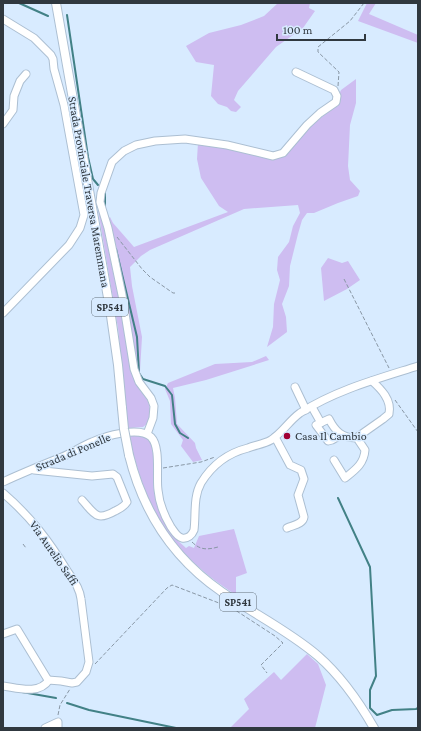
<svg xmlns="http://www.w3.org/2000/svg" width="421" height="731" font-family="'Crimson Pro',serif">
<rect width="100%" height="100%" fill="#d8ebff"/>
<g fill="#cebdf1">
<path d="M278,3H310L309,8L315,11L303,28L276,47L238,91L234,100L241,107L236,112L231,111L227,107L218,104L211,96L214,65L196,62L186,46L209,33L241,25L264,16Z"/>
<path d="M367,3H376L369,14L418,35V43L358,21Z"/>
<path d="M356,79V103L350,125L348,166L350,180L360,191L358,196L338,203L314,213H307L302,220L298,234L290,266L289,286L282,304L286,317L287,332L267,347L273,327L274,304L280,280L277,270L278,257L289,242L293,226L300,213L298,205L244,209L150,250L141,256L130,267L132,286L142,337L140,371L137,370L121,270L109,218L110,217L113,223L134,247L228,212L219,206L201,178L197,159L198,143L226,147L248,154L276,159L287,153L312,125L332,109L341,90Z"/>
<path d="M98,210H99L102,219L121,310L133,377L139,389L148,401L151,412L148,423L143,427L128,428L118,328Z"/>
<path d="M328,258L342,263L348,261L360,280L347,289L324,301L321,268Z"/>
<path d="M266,356L269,360L206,380L173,388L175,398L177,424L195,443L196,448L202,460L193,462L181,446L183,440L171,424L170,401L165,389L168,383L215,364L252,362Z"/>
<path d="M129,436C135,436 143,435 147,438C157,446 152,478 154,490C156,504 162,521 170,533C175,539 181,543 186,548L189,546L194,548L199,536L234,529L247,573L236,577V595C171,553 146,511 129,436Z"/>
<path d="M307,654L318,664L326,685L315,728H230L249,709L244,699L274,672L281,680Z"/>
</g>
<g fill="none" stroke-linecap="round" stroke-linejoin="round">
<g stroke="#428186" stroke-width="2">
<path d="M19,3L48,16"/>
<path d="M67,15L88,157L93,179L98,185"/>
<path d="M105,207V193"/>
<path d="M116,249L137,337L139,373L143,379L165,386L172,395L175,424L180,433L188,438"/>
<path d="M338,498L370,567L376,676L370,690V708L377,715L392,710L416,709L418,708"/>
<path d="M22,692L56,698"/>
<path d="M67,703L89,710L176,728"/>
</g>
<defs>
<g id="minor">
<path d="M3,19L34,38L51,55L53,59L54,69L64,105L84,215L80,228L69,245L3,313"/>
<path d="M3,124L13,110L14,96L20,81L26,74"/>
<path d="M295,387L306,410"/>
<path d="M312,407L321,423"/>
<path d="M147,434L153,418L154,406L151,398L139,382L134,369L122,295L108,228L100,202L101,193L112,162L124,151L136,145L155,141L185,139L227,145L273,156L283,153L307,125L320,113L336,102L337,96L334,90L296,72"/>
<path d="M341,435L332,440L328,441L316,425L329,419C335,431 342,438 356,438L383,419L389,414C392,400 381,389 372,381"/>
<path d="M275,437L290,465L301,470L304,479L298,495L304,517C303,524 294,525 287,528"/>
<path d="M334,460L345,478C355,470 364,464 365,450L357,438"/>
<path d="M34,470L92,476L113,474L117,477L127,502C124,507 119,509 115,511C96,522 94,513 82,500"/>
<path d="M3,482C22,473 42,465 62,457C72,453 82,446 92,442C105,436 139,426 151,437C161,447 156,476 158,490C159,502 165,517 171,527C174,531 177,537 182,538C188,539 192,535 194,530C196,515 193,497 201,483C212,465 228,453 248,448C256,445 264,444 271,440C282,433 289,421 300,413C336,390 377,379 418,366"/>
<path d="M3,493C31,517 49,541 68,572C74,580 80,589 81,599L89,662L86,672L77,682L72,683L61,681L48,680L17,629L3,634"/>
<path d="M3,686C18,688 39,695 49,680"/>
<path d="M45,728L58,722V728"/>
</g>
<g id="major">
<path d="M56,3L110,309L118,365L122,408"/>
<path d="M129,455C143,512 174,559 222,592C254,614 289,631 318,656C341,676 359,702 374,728"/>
</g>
</defs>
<use href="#minor" stroke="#acbfd2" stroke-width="9"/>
<use href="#major" stroke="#acbfd2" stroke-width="10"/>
<g stroke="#8997a5" stroke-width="1" stroke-dasharray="4 2" stroke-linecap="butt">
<path d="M338,86L339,72L318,52V47L350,21L364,3"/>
<path d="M117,237L142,269L150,277L173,293H175"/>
<path d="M344,279L389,368"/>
<path d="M395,400L418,432"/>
<path d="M163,468L201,462L215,457"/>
<path d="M192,542C200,550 207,550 218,547"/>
<path d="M23,544L26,548"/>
<path d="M95,664L167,588L172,585L232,608L275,636L283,643L261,665L267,673"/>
<path d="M58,715L60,705L70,689"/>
</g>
<use href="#minor" stroke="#fff" stroke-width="7"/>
<use href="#major" stroke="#fff" stroke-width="8"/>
<defs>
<path id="major-bridge" d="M122,408L124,429L129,455"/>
</defs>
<use href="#major-bridge" stroke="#acbfd2" stroke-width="10" stroke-linecap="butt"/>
<use href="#major-bridge" stroke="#fff" stroke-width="8"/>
</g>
<circle fill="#a10034" stroke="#d8ebff" stroke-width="1.5" cx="287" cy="436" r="4"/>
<g text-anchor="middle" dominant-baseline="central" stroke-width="3" stroke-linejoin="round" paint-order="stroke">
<g fill="#d8ebff" stroke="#626e79" stroke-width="1">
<rect x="92" y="298" width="36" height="18" rx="3"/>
<rect x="220" y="593" width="36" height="18" rx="3"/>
</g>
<g font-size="11" font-weight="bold" fill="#30383f">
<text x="110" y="307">SP541</text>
<text x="238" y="602">SP541</text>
</g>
<g font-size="12" fill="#30383f" stroke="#d8ebff">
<text transform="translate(89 192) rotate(80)">Strada Provinciale Traversa Maremmana</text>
<text transform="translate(73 452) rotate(-23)">Strada di Ponelle</text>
<text transform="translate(54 553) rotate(55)">Via Aurelio Saffi</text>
</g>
<g font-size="12" fill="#30383f" stroke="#d8ebff" text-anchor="start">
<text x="295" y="436">Casa Il Cambio</text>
</g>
</g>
<rect width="421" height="731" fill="none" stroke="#30383f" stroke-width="8"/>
<path d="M277 34v6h88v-6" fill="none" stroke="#30383f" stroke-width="2"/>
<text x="283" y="34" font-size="12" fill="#30383f" stroke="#d8ebff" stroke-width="3" paint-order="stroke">100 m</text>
</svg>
